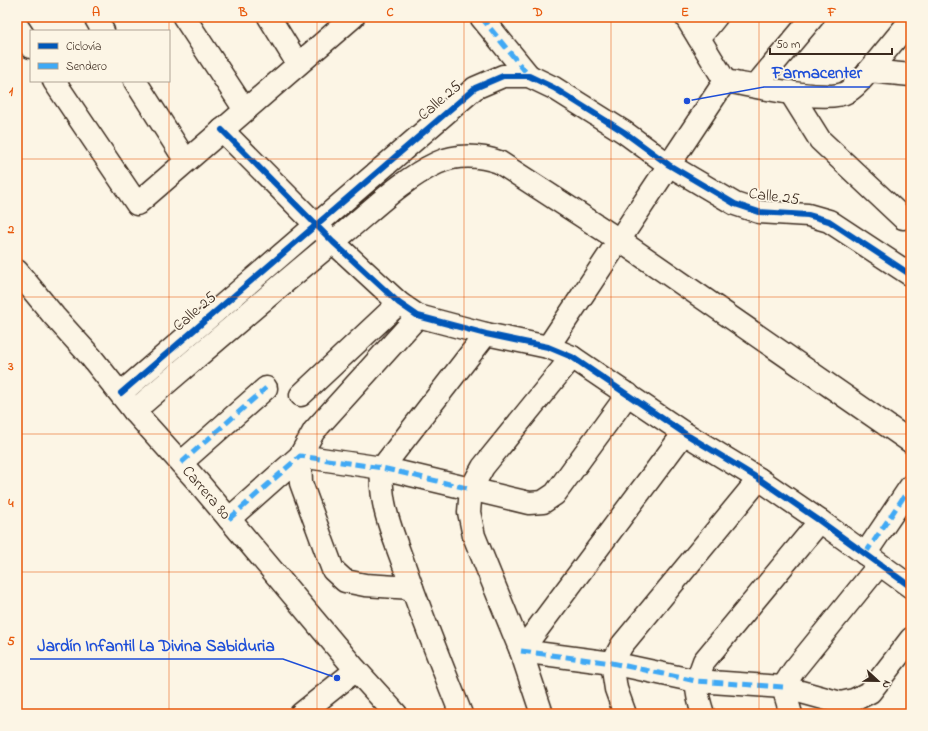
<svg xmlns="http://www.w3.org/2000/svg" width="928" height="731" font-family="'Indie Flower',sans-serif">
<rect width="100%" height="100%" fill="#fcf5e5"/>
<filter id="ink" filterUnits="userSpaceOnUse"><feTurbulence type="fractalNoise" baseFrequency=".025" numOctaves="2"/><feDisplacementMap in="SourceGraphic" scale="8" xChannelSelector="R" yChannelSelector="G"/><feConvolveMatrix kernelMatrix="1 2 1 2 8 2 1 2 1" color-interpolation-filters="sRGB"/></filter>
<g filter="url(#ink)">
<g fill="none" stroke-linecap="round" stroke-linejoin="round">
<defs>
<g id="minor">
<path d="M95,17L103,31"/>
<path d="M184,17L245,110"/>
<path d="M269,17L298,64"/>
<path d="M481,17L529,76"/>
<path d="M686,17L725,81"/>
<path d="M17,26L31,47"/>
<path d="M699,38L716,17"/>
<path d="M869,71L911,20"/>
<path d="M54,81L137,204L353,17"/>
<path d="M135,81L186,161"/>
<path d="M725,81C750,85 828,104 847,92C856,87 863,78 869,71L911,75"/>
<path d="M756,85L813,17"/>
<path d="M790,92L820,140L903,218"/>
<path d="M222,130L333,242L399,303L418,316L486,334L548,347L572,357L684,433L759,479L820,521L911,587"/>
<path d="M17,271L54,316L91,357L134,411L198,482L356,670L396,714"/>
<path d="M548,347L725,81"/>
<path d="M121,393L475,88L503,76H529L554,88L624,132L669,165L735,204L759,212L808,215L829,221L911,275"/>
<path d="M301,395L399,303"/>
<path d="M134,411C204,351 274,290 345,232C374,208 403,179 437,163C456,154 480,155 499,162L619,240L911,442"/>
<path d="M684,433L521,651L612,663L696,681L783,687L841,703L854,700L870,692L911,639"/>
<path d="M300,456L382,468L529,503L543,502L555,494L628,394"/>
<path d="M300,456L301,483L333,570L345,581L365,585L412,588"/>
<path d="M181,463L266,388"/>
<path d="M229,519L300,456L314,431L418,316"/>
<path d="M865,554L911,486"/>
<path d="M783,687L794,670L879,565"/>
<path d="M783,687L791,714"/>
<path d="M301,714L356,670"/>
<path d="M461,714C442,666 422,617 405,568C393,534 379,505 382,468L486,334"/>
<path d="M542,714L521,651L474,536L469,512L471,489L483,467L572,357"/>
<path d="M625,714L616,689L612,663L622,645L759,479"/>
<path d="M703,714C695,690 695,684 704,661L820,521"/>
</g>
</defs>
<use href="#minor" stroke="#3b2a1e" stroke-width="25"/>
<use href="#minor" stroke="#fcf5e5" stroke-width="22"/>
<g stroke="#3fa9f5" stroke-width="5" stroke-dasharray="10 5" stroke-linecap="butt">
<path d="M481,17L529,76"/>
<path d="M181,463L266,388"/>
<path d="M229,519L300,456L382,468L471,489"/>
<path d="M865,554L911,486"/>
<path d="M521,651L612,663L696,681L783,687"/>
</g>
<defs>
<g id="cycleway">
<path d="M222,130L333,242L399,303L418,316L486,334L548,347L572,357L684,433L759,479L820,521L911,587"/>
<path d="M121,393L475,88L503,76H529L554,88L624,132L669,165L735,204L759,212L808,215L829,221L911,275"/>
</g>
</defs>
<use href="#cycleway" stroke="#fcf5e5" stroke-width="8"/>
<use href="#cycleway" stroke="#0057b8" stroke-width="6"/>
</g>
</g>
<path fill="none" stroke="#e8590c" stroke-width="1" stroke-opacity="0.55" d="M169,17V714M317,17V714M464,17V714M611,17V714M759,17V714M17,159H911M17,297H911M17,434H911M17,572H911"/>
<g text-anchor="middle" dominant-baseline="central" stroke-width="3.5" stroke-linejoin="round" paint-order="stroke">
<g font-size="16" fill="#3b2a1e" stroke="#fcf5e5">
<text transform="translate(440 101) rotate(-41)">Calle 25</text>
<text transform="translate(774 197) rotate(7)">Calle 25</text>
<text transform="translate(195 312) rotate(-41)">Calle 25</text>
<text transform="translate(206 493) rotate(49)">Carrera 80</text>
</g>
</g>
<path fill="none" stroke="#1d4ed8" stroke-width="1.5" d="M687 101L764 87H870M337 678L283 659H30"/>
<g fill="#1d4ed8" stroke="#fcf5e5" stroke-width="1.5">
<circle cx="687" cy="101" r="4"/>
<circle cx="337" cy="678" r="4"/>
</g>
<g font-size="17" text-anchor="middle" font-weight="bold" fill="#1d4ed8" stroke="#fcf5e5" stroke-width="3.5" stroke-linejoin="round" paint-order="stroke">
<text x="817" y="78">Farmacenter</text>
<text x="156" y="651">Jardín Infantil La Divina Sabiduria</text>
</g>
<rect width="928" height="731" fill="none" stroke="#fcf5e5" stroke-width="44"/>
<rect x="30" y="30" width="140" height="52" fill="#fcf5e5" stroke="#afa495"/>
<rect x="38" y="43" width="20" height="6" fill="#0057b8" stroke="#afa495"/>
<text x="66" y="50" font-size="12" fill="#3b2a1e">Ciclovía</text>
<rect x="38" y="63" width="20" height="6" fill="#3fa9f5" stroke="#afa495"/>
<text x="66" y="70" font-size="12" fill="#3b2a1e">Sendero</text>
<g transform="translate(878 681) rotate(112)" stroke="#fcf5e5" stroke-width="3" paint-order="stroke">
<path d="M0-3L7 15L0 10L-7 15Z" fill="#3b2a1e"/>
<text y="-6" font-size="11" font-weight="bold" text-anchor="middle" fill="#3b2a1e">N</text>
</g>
<path d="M770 48v6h122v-6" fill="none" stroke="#3b2a1e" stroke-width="2"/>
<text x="776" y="48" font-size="12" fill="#3b2a1e" stroke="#fcf5e5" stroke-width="3" paint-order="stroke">50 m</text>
<rect x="22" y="22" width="884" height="687" fill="none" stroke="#e8590c" stroke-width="1.5"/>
<g font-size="13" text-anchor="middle" font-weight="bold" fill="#e8590c">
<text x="96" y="16">A</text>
<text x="243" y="16">B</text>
<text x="390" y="16">C</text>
<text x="538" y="16">D</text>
<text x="685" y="16">E</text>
<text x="832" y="16">F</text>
<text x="11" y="95">1</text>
<text x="11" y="233">2</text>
<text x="11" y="370">3</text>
<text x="11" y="507">4</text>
<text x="11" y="645">5</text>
</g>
</svg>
